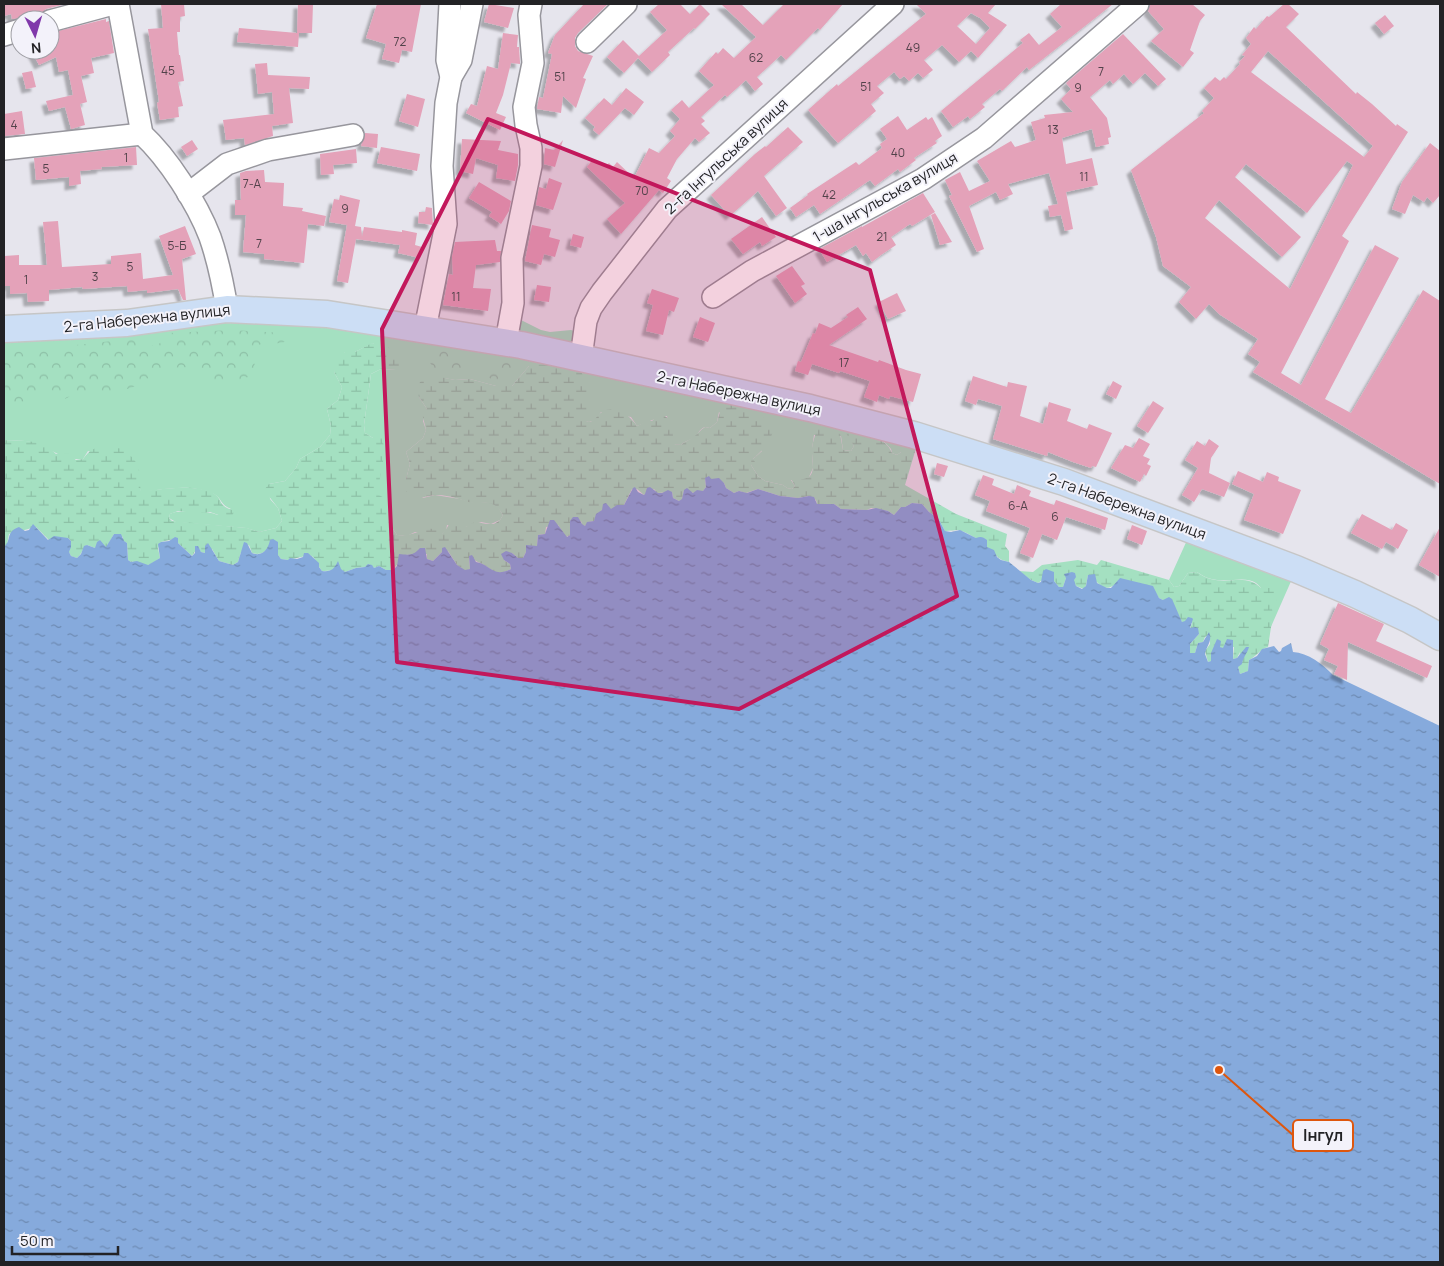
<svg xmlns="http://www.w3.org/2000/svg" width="1444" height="1266" font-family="Manrope,sans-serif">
<defs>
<pattern id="forest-crowns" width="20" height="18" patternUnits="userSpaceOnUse" patternTransform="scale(1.25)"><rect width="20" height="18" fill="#a4e0c1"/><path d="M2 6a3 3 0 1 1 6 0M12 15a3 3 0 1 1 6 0" fill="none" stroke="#8dc0a6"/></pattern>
<pattern id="wetland-marsh" width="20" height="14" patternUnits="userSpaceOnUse" patternTransform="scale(1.25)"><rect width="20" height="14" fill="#a4e0c1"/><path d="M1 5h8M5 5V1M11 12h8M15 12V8" fill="none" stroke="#8dc0a6"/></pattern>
<pattern id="water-ripples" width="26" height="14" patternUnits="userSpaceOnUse" patternTransform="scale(1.25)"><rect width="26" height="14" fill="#86aadc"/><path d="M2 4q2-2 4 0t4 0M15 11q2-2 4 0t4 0" fill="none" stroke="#6d8ab2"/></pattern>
<filter id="shadow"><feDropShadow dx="-4.5" dy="4.5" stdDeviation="1" flood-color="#0004"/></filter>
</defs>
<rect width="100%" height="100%" fill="#e6e5ed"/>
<g fill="#a4e0c1">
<path d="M509,303L521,320L541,330L550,332L571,330L577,332L580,345L500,329Z"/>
<path d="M223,323L330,325L503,350L913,443L902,449L901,452L897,455L892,453L891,449L878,435L852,442L854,446L851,451L843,450L841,436L814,435L812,449L813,468L809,477L805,480H791L795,486L792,489L787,488L783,485L765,481L758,476L751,465L753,459L762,451L719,412L717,422L710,428L705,427C700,429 699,432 696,436C692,440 686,440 681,445L673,444L667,416L655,419L637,426L631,417L601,412L596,420L589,422L586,421V394L529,366L512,386H496L470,379L455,380L444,378L419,397L427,409L423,421L426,430L423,438L406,452L410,464L406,479L423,498L435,495L460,499L475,503L490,502L498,507L503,515L500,520L491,524L481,522L466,527L447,525L446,531L441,535L415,532L407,536L397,535L391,526L389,518L392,509L376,494L382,438H373L365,433L364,425L371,374L381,369L396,370L373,343L355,352H345L334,372L342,387L338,400L327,409L331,426L330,435L320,447L300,459L296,468L285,481L269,484L270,499L278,508L282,521L276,528L259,532L246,528L176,522L169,518L170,514C180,509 208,511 218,515L231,509C220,505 222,498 214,494C191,483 165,489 141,492L138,482L139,470L88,451L83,459C63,461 49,447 31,442C23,440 12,441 4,440V337Z"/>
<path d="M1188,538L1292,579L1270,629C1273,614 1273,614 1267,600C1264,594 1262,587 1256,583C1241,573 1220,589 1197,572L1188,573L1179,586L1174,587L1169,580Z"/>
</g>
<g fill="url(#forest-crowns)">
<path d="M233,330L283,333L287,337V341C276,346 265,340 255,347L253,353L255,368L253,374L248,377L220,386L211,384L198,371L191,367L168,368L165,369L161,380C153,383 150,377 143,378L136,386L110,395L100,390L76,393L65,399L53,391L46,388L40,389L33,399L24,402L4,404V353L121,340L132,339L154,346L159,344L169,333Z"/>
<path d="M432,345L455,353L458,359C465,363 467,363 465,372L460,373C444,357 435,386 425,349L427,346Z"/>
<path d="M498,358L507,359L518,367V371L511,379L493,380L488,377Z"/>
</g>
<g fill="url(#wetland-marsh)">
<path d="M372,343L386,346L399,354L402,364L396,370L381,369L371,374L364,425L365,433L373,438H382L385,451L377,494L390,501L392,509L389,518L391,526L397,535C400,535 403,536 406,535C419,534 431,522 442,534C447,530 449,523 453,517L460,518L466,527C478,518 480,525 492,524C495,524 497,522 500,520L503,515C500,510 497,506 492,504C486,501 479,504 473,503C461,500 447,494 435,495C419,497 421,502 406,491V479L410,464L406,452L423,438L426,430L422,413L427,409L419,397L417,390L420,382L427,376H435L455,380L470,379L496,386H512L529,366L546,364L581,372L590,389L586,394L590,412L586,415V421L590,422C596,420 597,415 602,412C616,403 630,416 637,426L647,421H652L654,419L653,416L657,413C677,419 671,427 674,444L681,445C685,441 688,441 692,438C697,435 700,430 705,427L710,428L717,422L722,405C744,398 763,412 773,432C769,443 762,451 753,459L755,462L751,465L758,476L765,481L783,485L787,488L792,489L795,486L791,479C795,479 803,480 807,478C817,473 811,457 812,448C813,440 816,432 819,425L828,424L839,428L843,450L851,451L854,446L846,433L848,429C863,434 886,436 892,453L897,455L901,452L900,446L904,443L917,445L905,485L956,514L1007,534L1005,546L1009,551V562C1007,561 1004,561 1002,560C998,558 992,551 987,547L986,544C979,540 965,531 958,530C954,530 950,531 945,531L938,518L929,512L922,504L912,503L905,507H901L894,515L888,511L871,508L867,510L841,509L834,504H817L816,500L809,496L798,498L780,496L758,489L746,493L739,491L734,493L726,488L724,483L705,478L706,487L703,491L694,493L684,490L682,500L679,501L673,498L672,492L657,493L654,489L644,495L637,489H632L624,505L611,510L608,507L602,510L594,521L588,522L585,526L582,525L581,521H570V535L566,537L558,525L546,527L545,534L538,535L537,546L526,548V552L523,558H518L512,553L504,560L510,564L511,569C497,576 495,572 484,565C479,562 474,561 469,556L470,569L465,571L457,565L448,551L442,552L433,561L427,559V554L404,555L393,570H386L379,566L374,568L369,564L365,567L356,568L345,572C337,566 332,572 322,571C317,565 317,559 310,555L288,560L281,559L278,555V543C267,547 264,557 252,553L249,545C238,553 242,552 238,562L233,565L219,561L212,549L205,553L201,552L198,547L192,556L178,543V538L161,542L158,548L160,558C157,560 152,564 148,565C142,566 138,561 131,562L128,560L127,543L123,541V537L114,534L106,548L104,545L95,548L87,545C82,549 82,554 77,558L71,556L69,552L71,541L68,538L49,540L36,527L9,534L7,545L4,547V440C23,441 42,439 56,454L68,453L76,460L83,459C95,442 106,447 124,449C130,455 138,462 139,470C141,477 139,483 141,491C160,490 202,482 217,496C220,499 221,504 224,506C227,509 230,508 234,512L232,516L227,518L210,512L202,513L178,511L170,514L169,518L172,521L247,528L259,532L276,528L282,521L278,508L264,490L269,484L285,481L296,468L300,459L320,447L330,435L331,426L327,409L338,400L342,387L334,372L336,358L345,352H355Z"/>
<path d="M1078,560L1097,565L1101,560L1169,580L1174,587L1179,586L1188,573L1197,572C1222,591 1243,570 1261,588H1270L1279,592L1278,599L1271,604L1273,614L1268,647C1260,649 1257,656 1249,660L1248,671L1240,674L1238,667L1240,652L1237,658L1233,659L1234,647L1223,649L1220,647V644L1211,653V661L1208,662L1205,651L1210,644V634L1205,637L1203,642L1198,643L1195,653H1190V644L1199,634L1190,629L1192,623L1182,622L1173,605L1159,598L1155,592L1118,582C1103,595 1101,583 1088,575L1086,586L1084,589L1076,586L1073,580L1066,578L1063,587H1059L1054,581V572L1038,583L1031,580L1019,571L1033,572L1042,565Z"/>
</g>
<path fill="url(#water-ripples)" d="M709,476L711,479L719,478L724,483L726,488L734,493L739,491L747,493L758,489L780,496L798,498L809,496L814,497L817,504H834L841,509L867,510L876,508L888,511L894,515L901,507H905L912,503L922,504L929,512L938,518L945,531L951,532L960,530L976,538C981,536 983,537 987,540V547L994,550L997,557L1001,560L1009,562L1031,580L1038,583L1041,582L1043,571L1046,569L1054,572V581L1059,587H1063L1066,578L1064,574L1072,572L1075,573L1076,577L1074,580L1076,586L1082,589L1086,586L1088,575L1095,574L1097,583L1107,588H1111L1120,578L1153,586L1159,598L1163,600L1169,597L1172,599L1182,622L1185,621L1188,617L1192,618L1193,619L1190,628L1195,627L1198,628L1199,634L1190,644V653H1195L1198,643L1203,642L1209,632C1213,641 1206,646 1205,654L1208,662L1211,661V653L1217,639L1221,641L1220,647L1223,648L1227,639L1233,640V659L1237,658L1246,647H1249C1247,654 1243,657 1242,664L1238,667L1240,674L1248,671L1249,660L1257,656L1262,649L1274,646L1279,652L1281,651L1282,648L1291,643L1293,652C1308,653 1323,664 1333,675L1440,726V1262H4V547C12,540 5,532 19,527L25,531L29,530L33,524L48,540L54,536L68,538L71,541V547L69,552L71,556L77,558L81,554L84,546L87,545L95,548L97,542L100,540L106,547L114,534H121L124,541L127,543L128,560L131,562L137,561L148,565L160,558L158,544L161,542L169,541L175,537L178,538V543L192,556L195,553V546H198L201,552L205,553V546L208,543L219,561L233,565L238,562L244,542L247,543L252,553C262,557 268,550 270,540L273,539L278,542V555L281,559L288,560L290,558L297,559L303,557L304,553H308L319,563V567L322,571C332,572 334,569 338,561L341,569L345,572L356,568L365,567L368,564L372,565L374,568L379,566L386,570H393L397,566L399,554C409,555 413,556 420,548H425L427,559L433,561L442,552V548L445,547L457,565L465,570L470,569L469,556L472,555L476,562C492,565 492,578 511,569L510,564L504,560L501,554L506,551L512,553L518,558H523L526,552V545L537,546L538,535L545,534L550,520H554L567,537L570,535V521L573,517H578L582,524L585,526L587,522L594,521L596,514L602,510L603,504L606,503L611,509L617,505H624L633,488L635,487L638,492L644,495L645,494L647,488L650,487L658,493H662L668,490L672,492L673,498L679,501L682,499L684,490L687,488L693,493L697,490L703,491L706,487L705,478Z"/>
<g fill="#e4a2b9" fill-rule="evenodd" filter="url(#shadow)">
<path d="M4,4H66L46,9L39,16L12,19L11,14L4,16Z"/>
<path d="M161,4H184L185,16L180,17V32H177L179,55H180L184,81L178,82L183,106L178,107L179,117L160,120L157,103L159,102L148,29L163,28Z"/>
<path d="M298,4H313L312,33H299L298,47L237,42L239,28L297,33Z"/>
<path d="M377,4H421L412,52L402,50L399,63L382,59L386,44L366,38Z"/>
<path d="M489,4L514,8L508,28L484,22Z"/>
<path d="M584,4H608L578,33L575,38V46L578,51L593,56L583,78L586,79L576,108L563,96L561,113L537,109L539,97L543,98L552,54L548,53L555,35Z"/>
<path d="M659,4H680L690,14L700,4L710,14L695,29L694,28L668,52L670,55L652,72L638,58L624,73L607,57L623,40L639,56L667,30L650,12Z"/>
<path d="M721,4H741L763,25L784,4H843L820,30L818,28L786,60L781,55L757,77L763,84L755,91L746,80L727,97L725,95L701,117L705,121L701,124L710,133L699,142L695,138L677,159L667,178L671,181L663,193L659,190L621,234L607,219L625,203L587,167L593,159L605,167L609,163L613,167L617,162L634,178L649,148L659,153L675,136L670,131L680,119L671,110L682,100L689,108L714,85L699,71L716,52L718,54L723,48L734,58L756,37Z"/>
<path d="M916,4H996L988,13L1007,25L978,58L971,51L959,62L942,45L924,60L933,70L923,78L918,73L909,81L904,76L900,79L894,72L877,86L884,93L871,104L876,111L838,143L808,110L837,84L838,86L926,14ZM971,13L980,18L990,28L976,44L957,26Z"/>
<path d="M1061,4H1113L1029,70L1027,67L1002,91L1000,89L982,104L985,107L970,119L968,116L953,127L941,111L1023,43L1020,40L1029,33L1039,45L1062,27L1050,14Z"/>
<path d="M1150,4H1192L1205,15L1200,21L1190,50L1194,53L1183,67L1151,41L1164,29L1148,11Z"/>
<path d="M1284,4H1288L1299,14L1286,27L1356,94L1357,92L1372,104L1396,126L1397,124L1408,132L1342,236L1349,241L1281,373L1301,385L1375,245L1399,258L1325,399L1351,413L1423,290L1440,301V484L1253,372L1260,362L1248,354L1258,339L1219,314L1209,304L1196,319L1179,302L1191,287L1163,266L1156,237L1131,170L1204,113L1202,111L1214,98L1204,88L1215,77L1220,81L1224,77L1226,79L1240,64L1239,62L1245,56L1242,55L1251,44L1246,38L1254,27L1256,29L1267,16L1269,17ZM1268,51L1373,146L1364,157L1251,72ZM1347,161L1353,165L1290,289L1205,218L1219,200L1282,257L1301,237L1235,177L1246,164L1307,213Z"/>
<path d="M1385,15L1394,26L1384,34L1375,23Z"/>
<path d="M106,19V22L109,21L114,53L91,58L94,73L81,76L87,102L80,104L85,125L71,129L65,107L49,111L46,101L73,95L68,70L59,72L56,57L39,65L31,50H50V33Z"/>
<path d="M503,33L518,35L517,47H519L520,62V64L511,63L503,95L496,113L506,117L500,130L466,113L471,104L477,106L487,66L498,69Z"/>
<path d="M1123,34L1166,79L1158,86L1145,73L1133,84L1124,74L1113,84L1110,80L1090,97L1107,118L1111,137L1108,138L1109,144L1096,147L1092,129L1062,138L1066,164L1092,158L1098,185L1066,192L1073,229L1065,231L1061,215L1050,217L1048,206L1058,204L1049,173L1008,184L1013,194L1000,200L996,192L969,206L984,249L977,252L949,196L952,195L945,180L960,172L969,191L990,181L977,161L1011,141L1015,147L1036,140L1031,122L1045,118L1044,115L1073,112L1061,99L1071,89L1066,83Z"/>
<path d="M267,63L268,75L310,77L309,89L289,88L293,123L272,126L273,136L245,145L244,138L226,140L223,120L274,114L272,92L258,94L255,64Z"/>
<path d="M32,71L36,87L26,89L22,73Z"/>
<path d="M626,88L644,102L634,115L625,108L599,135L593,130L595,127L585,118L604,98L612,105Z"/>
<path d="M407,94L425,99L418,127L399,121Z"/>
<path d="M22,111L25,134L4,136V114Z"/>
<path d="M898,116L907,130L926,117L928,120L932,117L942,136L935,141L937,143L914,158L916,160L900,172L898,169L875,186L870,180L820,214L814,205L796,217L790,208L808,195L807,194L856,162L859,165L882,148L880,144L887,139L880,129Z"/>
<path d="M788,127L803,142L764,176L787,208L776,216L758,191L730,216L711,195L755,154L765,146L766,147Z"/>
<path d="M365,133L378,134L377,148L361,146Z"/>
<path d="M462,139L501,141L498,150L518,154V165L515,181L496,178L498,165L476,158L473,174L460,171Z"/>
<path d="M192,140L198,149L187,156L181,147Z"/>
<path d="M563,140L555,167L544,164L545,148L554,150Z"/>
<path d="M1430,143L1440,151V195L1433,203L1427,197L1424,202L1413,195L1405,214L1392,209L1402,182Z"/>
<path d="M136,147L137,165L101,167L102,169L80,171L81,184L69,186V177L36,180L34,158Z"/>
<path d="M381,147L420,154L417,171L377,163Z"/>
<path d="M356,149L357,163L333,165L334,174L321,175L320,154Z"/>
<path d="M264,170L265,182L284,183L283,206L303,208L302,211L326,216L324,226L308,224L304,263L264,259V254L243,252L246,215H235V200H241L240,173L246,171Z"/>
<path d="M549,178L562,183L553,210L536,205L539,187L546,189Z"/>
<path d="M479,182L511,201L509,211L501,224L489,216L492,212L469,198Z"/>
<path d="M923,193L935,212L912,226L910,224L891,237L896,245L881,255L872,262L866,253L863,256L856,245L827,262L819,249L862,226V227Z"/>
<path d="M340,195L360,200L355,226L361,227L362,237L364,227L402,232V230L417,233L415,245L422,247L420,258L398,253L400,245L356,239L348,283L337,281L347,225L329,222L334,199L339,200Z"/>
<path d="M426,207L432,208L433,225L418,223L419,212H425Z"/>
<path d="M935,213L952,242L940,245L931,215Z"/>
<path d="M762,217L776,237L762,246L760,242L743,254L731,239Z"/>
<path d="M58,221L62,267L111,264V256L141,253L143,279L173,275L159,236L185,226L196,254L182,259L186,300H183L178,289L147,293V290L128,292L127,286L83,289L82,287L49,290V301L28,302L27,293L10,294V286H4V256L19,255V265H47L43,222Z"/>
<path d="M532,225L551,229L549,237L560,240L555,257L544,254L541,265L525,261Z"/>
<path d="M573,234L584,237L581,248L570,245Z"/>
<path d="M495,240L497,251H501L500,262L476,265L473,288L491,289L488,311L443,305L449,274L453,275L452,257L455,242Z"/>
<path d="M792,266L805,284L801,286L807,294L795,303L776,276Z"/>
<path d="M537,285L551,287L549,302L534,300Z"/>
<path d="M652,289L679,298L674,312L669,310L663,335L646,331L653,305L647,303Z"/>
<path d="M897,293L906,311L888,319L879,302Z"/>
<path d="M858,307L867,319L829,345L878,362L879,360L906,370L921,374L913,402L890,396L889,399L879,395L877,402L864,397L870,381L840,371L839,373L812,364L808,375L795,371L798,361L801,362L813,333L815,334L819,323L831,328L848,317L846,315Z"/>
<path d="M700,317L715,323L708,342L693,337Z"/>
<path d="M973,376L1007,387L1008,382L1027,386L1020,416L1043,424L1049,402L1071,409L1067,421L1087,429L1089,424L1112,433L1096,467L1092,466L1091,468L1073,462L1048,452L1047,456L993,439L1002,406L978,399L976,405L965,401Z"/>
<path d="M1113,381L1122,386L1116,399L1106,394Z"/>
<path d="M1153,401L1164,408L1148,433L1137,426Z"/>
<path d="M1139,438L1150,444L1143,456L1150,459L1147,464L1151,466L1146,476L1144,474L1140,482L1111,468L1125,445L1133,448Z"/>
<path d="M1209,439L1219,446L1211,458L1209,473L1230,483L1224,497L1202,489L1194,502L1182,495L1198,468L1185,460L1197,441L1205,446Z"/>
<path d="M937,463L948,466L944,477L934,474Z"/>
<path d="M1238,471L1263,482L1267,472L1279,477L1278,481L1301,490L1283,534L1244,520L1254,494L1232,484Z"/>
<path d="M983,475L994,479L992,485L1014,494L1017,485L1031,491L1029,496L1054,505L1056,500L1108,518L1105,530L1066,517L1057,540L1042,534L1033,558L1020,553L1030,528L986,511L990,501L975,495Z"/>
<path d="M1362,514L1392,530L1396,523L1408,530L1398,549L1386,542L1382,549L1351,533Z"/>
<path d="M1132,525L1147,531L1142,545L1127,539Z"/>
<path d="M1440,527V577L1419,565Z"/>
<path d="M1338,603L1384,624L1376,641L1432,666L1427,678L1348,642L1347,680L1334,674L1338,666L1324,660L1329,649L1320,644Z"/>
</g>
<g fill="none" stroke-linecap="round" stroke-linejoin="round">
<defs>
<g id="minor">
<path d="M118,4L142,134C168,158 197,203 210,237C218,260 223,284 227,309"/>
<path d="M50,21L113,4"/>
<path d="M4,35L20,30"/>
<path d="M587,42L626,4"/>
<path d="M451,77L461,60L472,4"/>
<path d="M4,149L142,134"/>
<path d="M188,194L227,164L268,150L353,135"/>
<path d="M713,297L752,271L923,179L984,138L1138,4"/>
<path d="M425,329L446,224L442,166L446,103L451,77L447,60L450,4"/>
<path d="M506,342L513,303L512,258L531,166V148L526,125L524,107L533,63L529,15L531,4"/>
<path d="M581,358L586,321L591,308L602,292L667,209L893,4"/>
</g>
<path id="major" d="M4,329L127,323L227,309L327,314L521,345L810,408L914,435L1064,482L1296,569L1355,594L1410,620L1440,637"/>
</defs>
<use href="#minor" stroke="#97969d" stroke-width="24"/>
<use href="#major" stroke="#c6c6c6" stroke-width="29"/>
<use href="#minor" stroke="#fff" stroke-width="21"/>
<use href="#major" stroke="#ccdef5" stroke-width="26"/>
</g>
<path fill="#c2185b" fill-opacity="0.2" stroke="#c2185b" stroke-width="4" stroke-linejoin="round" d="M488,119L870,270L957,596L739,709L397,662L382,329Z"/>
<g text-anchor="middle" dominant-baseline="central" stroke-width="4" stroke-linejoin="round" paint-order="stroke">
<g font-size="12" fill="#52424a">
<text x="400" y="41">72</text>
<text x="913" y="47">49</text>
<text x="756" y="57">62</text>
<text x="168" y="70">45</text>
<text x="1101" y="71">7</text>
<text x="560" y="76">51</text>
<text x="866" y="86">51</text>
<text x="1078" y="87">9</text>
<text x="14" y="124">4</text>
<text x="1053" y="129">13</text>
<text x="898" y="152">40</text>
<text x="126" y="157">1</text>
<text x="46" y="168">5</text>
<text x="1084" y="176">11</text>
<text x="252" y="183">7-А</text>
<text x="642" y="190">70</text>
<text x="829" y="194">42</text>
<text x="345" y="208">9</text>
<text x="882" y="236">21</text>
<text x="259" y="243">7</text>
<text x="177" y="245">5-Б</text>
<text x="130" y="266">5</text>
<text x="95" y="276">3</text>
<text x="26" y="279">1</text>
<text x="456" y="296">11</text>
<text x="844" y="362">17</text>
<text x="1018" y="505">6-А</text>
<text x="1055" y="516">6</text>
</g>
<g font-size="15" fill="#222225" stroke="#f3f2fa">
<text transform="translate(726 156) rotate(-43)">2-га Інгульська вулиця</text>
<text transform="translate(885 197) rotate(-30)">1-ша Інгульська вулиця</text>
<text transform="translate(147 318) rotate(-6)">2-га Набережна вулиця</text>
<text transform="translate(739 393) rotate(12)">2-га Набережна вулиця</text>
<text transform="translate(1127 506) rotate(20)">2-га Набережна вулиця</text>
</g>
</g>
<path fill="none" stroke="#de560d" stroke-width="2" d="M1219 1070L1293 1135"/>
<circle fill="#de560d" stroke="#f3f2fa" stroke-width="2" cx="1219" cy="1070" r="5"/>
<rect fill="#f3f2fa" stroke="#de560d" stroke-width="2" x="1293" y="1120" width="60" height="31" rx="5"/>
<g font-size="16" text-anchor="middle" font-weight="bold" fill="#222225">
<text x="1323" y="1141">Інгул</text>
</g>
<rect width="1444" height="1266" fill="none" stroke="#222225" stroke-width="10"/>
<g transform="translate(35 35) rotate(175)"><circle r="24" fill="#f3f2fa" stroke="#9f9fa5"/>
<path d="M0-4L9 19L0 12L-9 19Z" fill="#8038aa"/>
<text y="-8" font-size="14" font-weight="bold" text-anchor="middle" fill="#222225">N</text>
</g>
<path d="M12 1246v8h106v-8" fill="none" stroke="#222225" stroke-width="2.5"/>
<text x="20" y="1246" font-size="15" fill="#222225" stroke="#f3f2fa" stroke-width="4" paint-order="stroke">50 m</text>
</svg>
